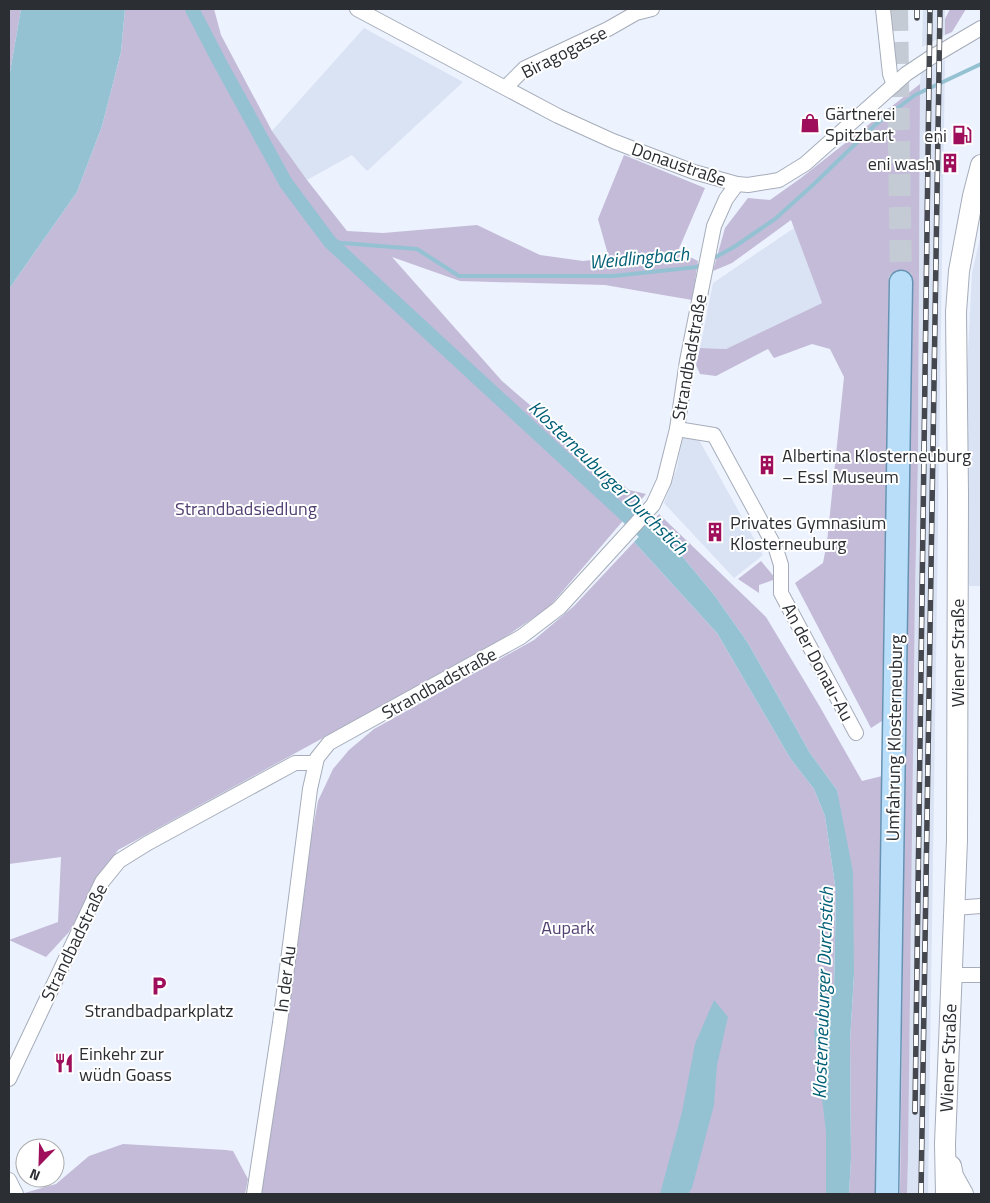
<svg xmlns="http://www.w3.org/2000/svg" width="990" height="1203" font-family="'Titillium Web',sans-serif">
<rect width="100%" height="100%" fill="#ecf2fe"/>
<g fill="#dae3f4">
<path d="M923,9H945V35L922,47Z"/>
<path d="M364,28L463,82L367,171L352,155L307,180L272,131Z"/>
<path d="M945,60L928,1194H907L915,594L918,459L920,84L921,72Z"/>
<path d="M794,228L822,303L726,349L700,348L713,283Z"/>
<path d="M981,234V586H969L967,370L972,273Z"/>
<path d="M683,434L698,438L763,555L734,578L664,503L677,468Z"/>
</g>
<g fill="#c3bbd8">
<path d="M9,9H21L9,78Z"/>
<path d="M125,9H214L221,35L272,131L307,180L347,231L383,233L477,225L540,255L583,261L609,258L598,219L624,155L705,188L678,251L698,261L692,300L605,285L460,281L392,257L502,381L629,490L646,494L549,607L495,644L118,850L94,887L69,932L46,957L9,940L58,922L61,857L9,864V289L77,192L102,126L121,52Z"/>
<path d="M950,9H966L952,32L945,35V19Z"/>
<path d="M920,84L918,459L915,594L908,1156L907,1194H900L911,276H889L882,721L871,728L795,583L823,563L827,542L844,377L830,349L812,344L774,358L768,349L716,376L700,374L696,365L700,348L726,349L822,303L791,220L732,263L713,271L725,228L748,198L770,200L801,178Z"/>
<path d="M659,514L766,617L820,707L862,781L882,776L875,1194H849L851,1159L850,1041L854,975L837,790L810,753L748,643L715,596L653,521Z"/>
<path d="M634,542L717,633L790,758L814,789L825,816L836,892L834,987L828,1016L826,1194H259L308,855L318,801L333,769L349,750L374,729L534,640L574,606Z"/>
<path d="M761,561L776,579L759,585V593L738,579Z"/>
<path d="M123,1144L226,1150L233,1151L248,1179L245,1194H21L56,1184L89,1156Z"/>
</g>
<g fill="#95c2d3">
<path d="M21,9H125L121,52L102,126L77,192L9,289V78Z"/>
<path d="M653,521L715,596L748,643L810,753L837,790L853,872L854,975L850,1041L851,1159L849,1194H826V1132L814,1031L828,1016L834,987L836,892L825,816L814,789L790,758L717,633L634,542Z"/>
<path d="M714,1000L728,1017L717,1065L714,1105L692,1188L688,1194H660L682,1112L695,1044Z"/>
</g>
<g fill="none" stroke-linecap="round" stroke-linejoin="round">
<g stroke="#95c2d3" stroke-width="4">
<path d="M330,242L417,249L459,276H613L697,267L703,263"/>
<path d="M712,259L734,247L775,219L814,184L875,125L915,95L981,64"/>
</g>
<path stroke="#95c2d3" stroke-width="14" d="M192,9L219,61L286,183L330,242L657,544"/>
<path stroke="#c5cbd5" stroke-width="22" stroke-dasharray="22 11" stroke-linecap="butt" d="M897,9L901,282"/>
<defs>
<g id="street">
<path d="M357,9L558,116L613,141L694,172L737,184L748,185L779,180L805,164L906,74L930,58L981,28"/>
<path d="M883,9L890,74L894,85"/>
<path d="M506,87L525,68L608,29L636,13L652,9"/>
<path d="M677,429L714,435L776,549L781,565V593L856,733"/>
<path d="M954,908L981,906"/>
<path d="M951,975H981"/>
<path d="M9,1079L102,882L119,861L148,843L295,763H315"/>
<path d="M9,1180L16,1194"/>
<path d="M254,1194L280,1023L310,789L317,758L329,743L521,637L559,608L653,505L664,481L677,429L687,361L714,226L726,199L737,184"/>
</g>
<g id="secondary">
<path d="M951,1166L953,1176L963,1194"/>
<path d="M946,1194L945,1144L957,840L958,494L956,312L959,271L973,196L981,165"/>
</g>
<path id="primary" d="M887,1194L901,282"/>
</defs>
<use href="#street" stroke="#a6adba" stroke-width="16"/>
<use href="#secondary" stroke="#a6adba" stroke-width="22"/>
<use href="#primary" stroke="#6792b2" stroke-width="25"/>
<use href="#street" stroke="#fff" stroke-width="14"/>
<use href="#secondary" stroke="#fff" stroke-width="20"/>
<use href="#primary" stroke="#b8defa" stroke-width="22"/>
<defs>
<g id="rail">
<path d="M917,9V18"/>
<path d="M915,1112L930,9"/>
<path d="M921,1194L940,9"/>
</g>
</defs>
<use href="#rail" stroke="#44474d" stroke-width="5.5"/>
<use href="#rail" stroke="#fff" stroke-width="4" stroke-dasharray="11" stroke-linecap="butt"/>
</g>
<defs>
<symbol id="shop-bare" viewBox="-9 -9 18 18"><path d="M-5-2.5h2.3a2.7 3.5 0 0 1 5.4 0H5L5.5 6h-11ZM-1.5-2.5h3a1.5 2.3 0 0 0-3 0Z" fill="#9e0e5a" stroke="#fff" stroke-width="2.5" paint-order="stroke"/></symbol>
<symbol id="fuel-bare" viewBox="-9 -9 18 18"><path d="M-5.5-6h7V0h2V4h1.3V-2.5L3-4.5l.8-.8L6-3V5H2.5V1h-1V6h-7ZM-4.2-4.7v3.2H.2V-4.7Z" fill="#9e0e5a" stroke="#fff" stroke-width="2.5" paint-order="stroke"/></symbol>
<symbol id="building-bare" viewBox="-9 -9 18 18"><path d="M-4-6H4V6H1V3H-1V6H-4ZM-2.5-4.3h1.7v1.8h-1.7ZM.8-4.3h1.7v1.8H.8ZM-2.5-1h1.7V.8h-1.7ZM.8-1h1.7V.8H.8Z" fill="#9e0e5a" stroke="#fff" stroke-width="2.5" paint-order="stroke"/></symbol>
<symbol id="parking-bare" viewBox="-9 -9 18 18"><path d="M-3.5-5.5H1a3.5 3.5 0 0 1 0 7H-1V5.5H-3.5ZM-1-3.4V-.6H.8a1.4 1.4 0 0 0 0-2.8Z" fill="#9e0e5a" stroke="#fff" stroke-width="2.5" paint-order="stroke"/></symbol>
<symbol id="restaurant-bare" viewBox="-9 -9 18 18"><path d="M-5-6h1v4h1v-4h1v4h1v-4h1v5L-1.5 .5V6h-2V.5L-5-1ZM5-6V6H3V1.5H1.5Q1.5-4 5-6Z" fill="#9e0e5a" stroke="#fff" stroke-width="2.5" paint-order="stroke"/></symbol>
</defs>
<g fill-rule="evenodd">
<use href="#shop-bare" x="796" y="109" width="28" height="28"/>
<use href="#fuel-bare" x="948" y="121" width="28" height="28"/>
<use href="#building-bare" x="936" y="149" width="28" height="28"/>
<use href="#building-bare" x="753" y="451" width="28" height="28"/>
<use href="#building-bare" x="701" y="518" width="28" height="28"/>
<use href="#parking-bare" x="145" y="972" width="28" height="28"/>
<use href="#restaurant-bare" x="50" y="1049" width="28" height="28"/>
</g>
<g text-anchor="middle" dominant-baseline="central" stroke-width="4" stroke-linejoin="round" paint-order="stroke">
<g font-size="18" fill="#2b2e33" stroke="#fff">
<text transform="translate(564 52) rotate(-27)">Biragogasse</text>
<text transform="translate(679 164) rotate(19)">Donaustraße</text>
<text transform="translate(689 357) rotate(-80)">Strandbadstraße</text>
<text transform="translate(957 653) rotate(-90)">Wiener Straße</text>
<text transform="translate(818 662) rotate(62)">An der Donau-Au</text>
<text transform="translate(439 683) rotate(-29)">Strandbadstraße</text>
<text transform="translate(894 738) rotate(-89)">Umfahrung Klosterneuburg</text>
<text transform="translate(74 942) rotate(-64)">Strandbadstraße</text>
<text transform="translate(285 979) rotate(-83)">In der Au</text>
<text transform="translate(948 1058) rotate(-88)">Wiener Straße</text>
</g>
<g font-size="18" fill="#2b2e33" stroke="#fff" text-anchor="start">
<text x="825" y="113">Gärtnerei<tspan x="825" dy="21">Spitzbart</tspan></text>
<text x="947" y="135" text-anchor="end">eni</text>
<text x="935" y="163" text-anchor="end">eni wash</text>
<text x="782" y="455">Albertina Klosterneuburg<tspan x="782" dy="21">– Essl Museum</tspan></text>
<text x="730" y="522">Privates Gymnasium<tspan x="730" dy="21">Klosterneuburg</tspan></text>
<text x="159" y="1010" text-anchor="middle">Strandbadparkplatz</text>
<text x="79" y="1053">Einkehr zur<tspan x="79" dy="21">wüdn Goass</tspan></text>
</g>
<g font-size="18" fill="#524072" stroke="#fff">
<text x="246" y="508">Strandbadsiedlung</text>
<text x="568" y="927">Aupark</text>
</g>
<g font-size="19" font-style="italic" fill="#005f76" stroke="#fff">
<text transform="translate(639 257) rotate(-5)">Weidlingbach</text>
<text transform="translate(609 477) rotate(44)">Klosterneuburger Durchstich</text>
<text transform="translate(822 993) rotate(-88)">Klosterneuburger Durchstich</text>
</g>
</g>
<rect width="990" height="1203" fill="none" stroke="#2b2e33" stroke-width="20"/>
<g transform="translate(40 1163) rotate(203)"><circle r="24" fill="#ffffff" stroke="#aaabad"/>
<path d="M0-4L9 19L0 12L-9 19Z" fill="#9e0e5a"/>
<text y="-8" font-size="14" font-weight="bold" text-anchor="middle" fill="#2b2e33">N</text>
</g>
</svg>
